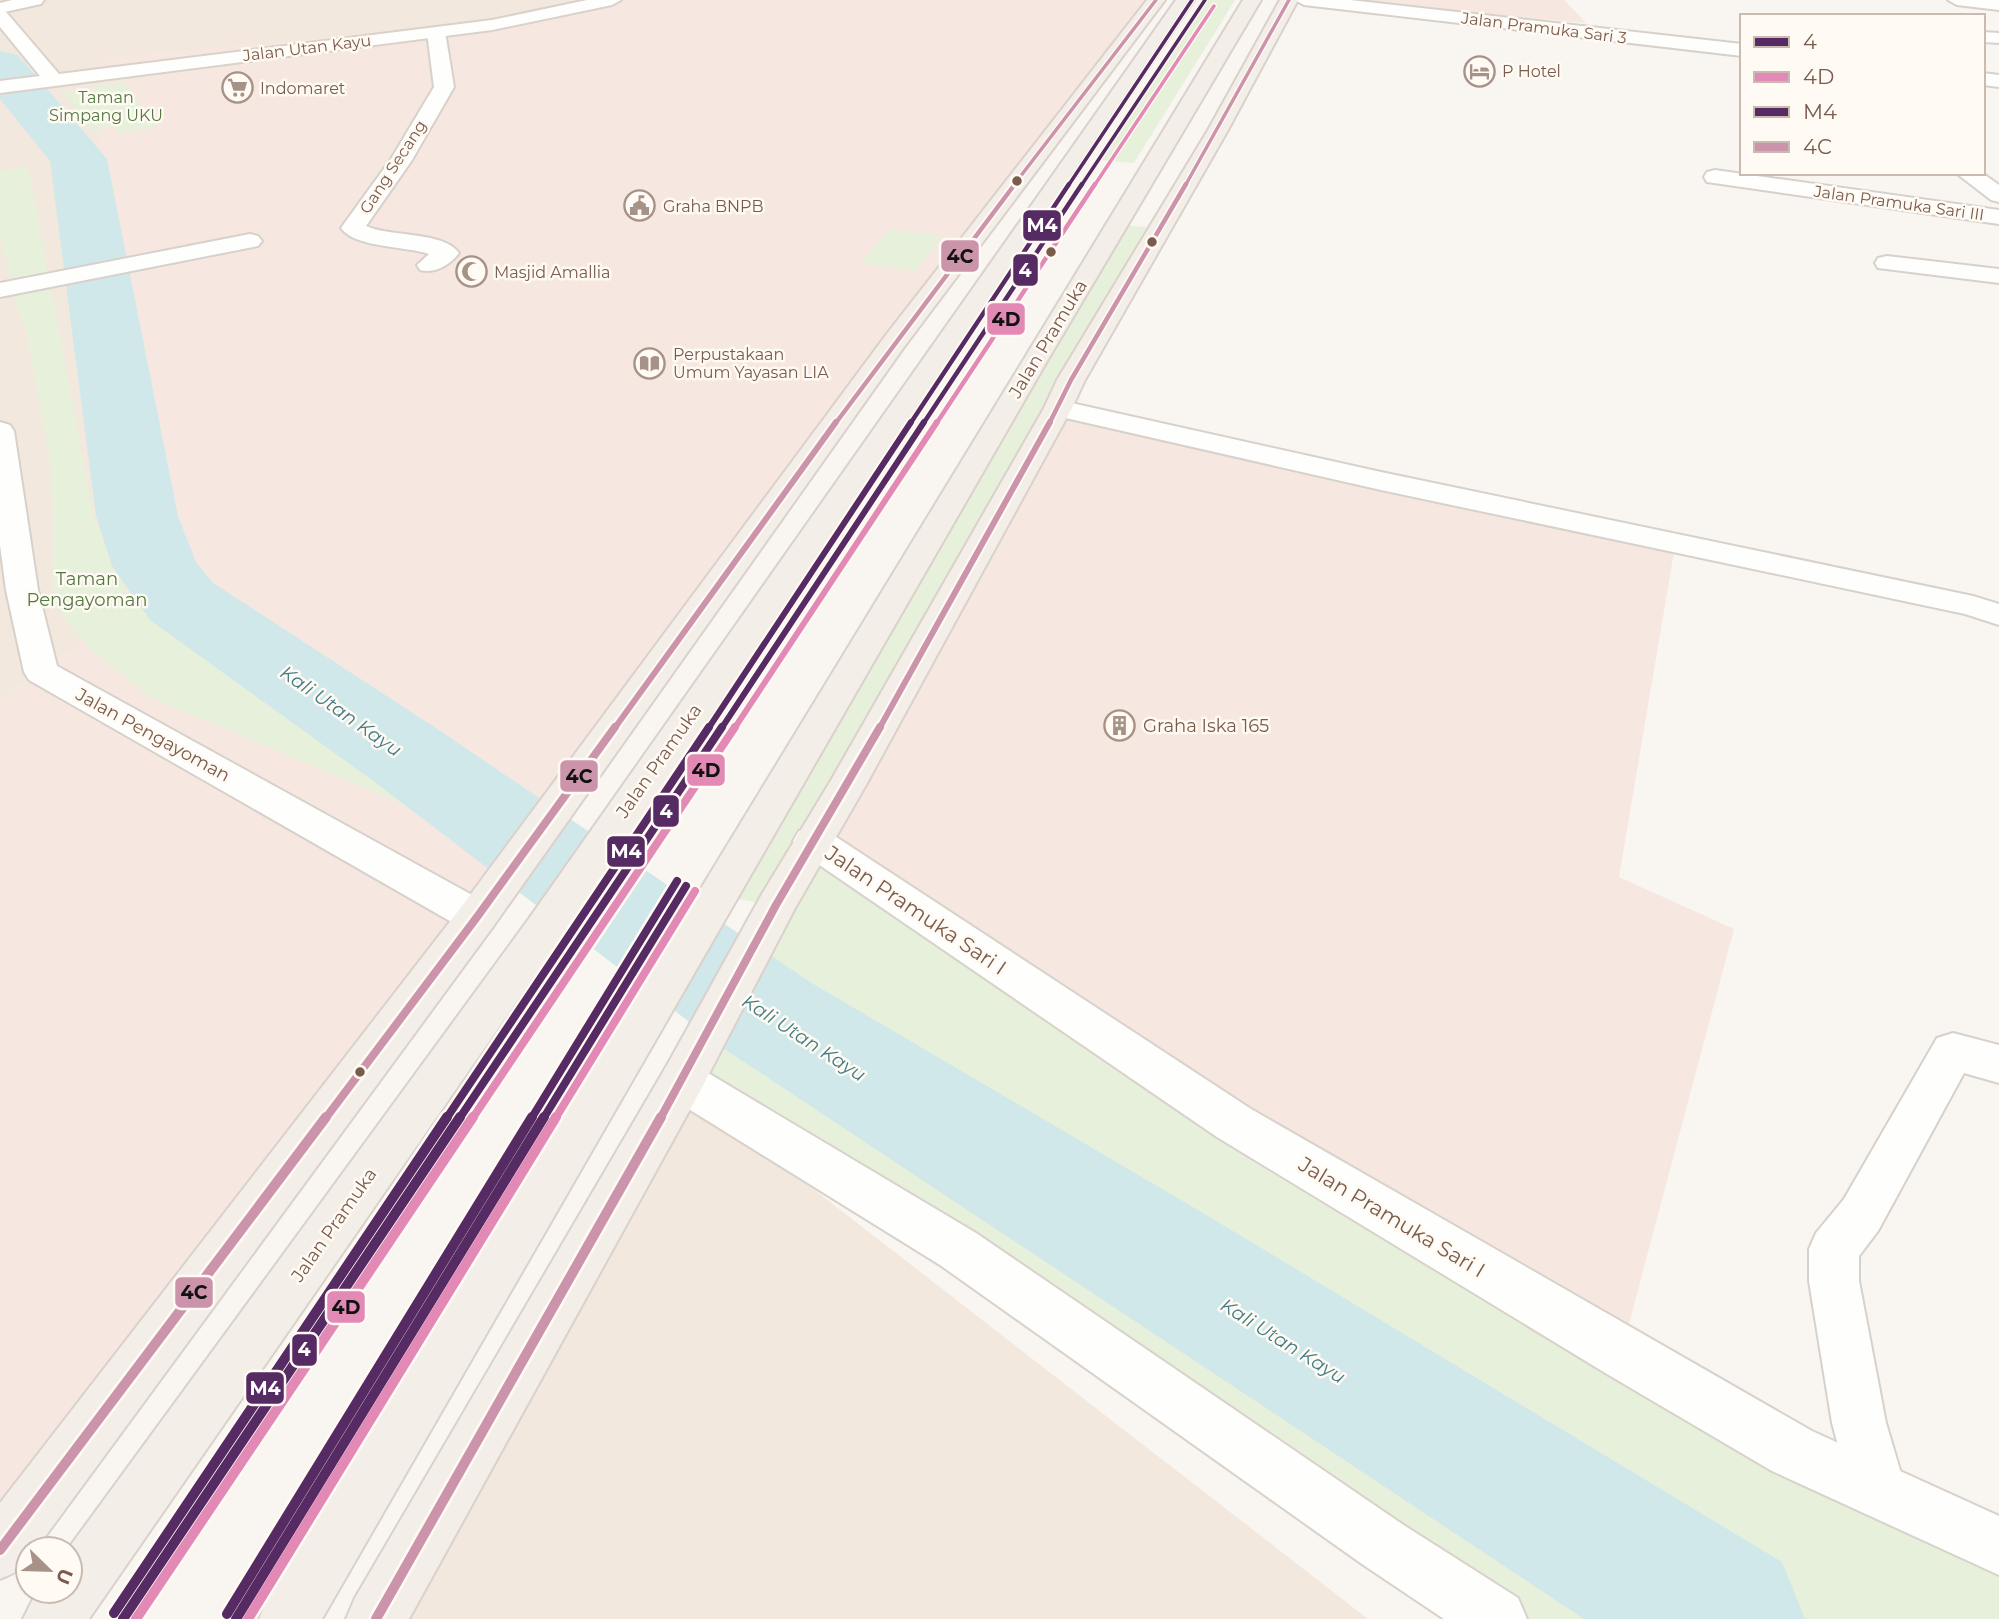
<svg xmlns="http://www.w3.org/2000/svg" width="1999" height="1619" font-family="Montserrat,sans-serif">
<rect width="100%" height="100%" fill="#f9f5f0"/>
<g fill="#f2e8de">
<path d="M0,0H582L472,24L90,424L146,599L0,700Z"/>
<path d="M683,1088L1368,1619H382Z"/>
</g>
<g fill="#f6e8e1">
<path d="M582,0H1157L0,1549V700L146,599L90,424L102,58L472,24Z"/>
<path d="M1310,0H1564L1586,23Z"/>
<path d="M1058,408L1674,552L1619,877L1734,929L1622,1350L813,841Z"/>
</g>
<g fill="#e7f0db">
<path d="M1205,0H1235L1134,163L1099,160Z"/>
<path d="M124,81L157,127L119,134L114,126L92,131L64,93Z"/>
<path d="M28,166L94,518L127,593L173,632L236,677L410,782V807L150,697L92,651L53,603L52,472L26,330L14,297L0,235V172Z"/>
<path d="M1118,224L1161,229L814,842L1626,1356L1999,1546V1619H1511L696,1078L736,985L841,1052L735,983L776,905L718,896Z"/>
<path d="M890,229L943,236L915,271L860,263Z"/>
</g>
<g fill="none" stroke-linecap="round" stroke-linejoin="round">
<path fill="#d0e8ea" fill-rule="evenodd" d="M0,51L18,55L107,159L178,516L196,562L212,582L442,732L810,982L1208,1216L1782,1562L1805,1619H1584L726,1050L372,780L150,620L112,566L96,516L50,161L0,99Z"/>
<defs>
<g id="street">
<path d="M12,0H44L41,4L0,13V3Z"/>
<path d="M1295,0H1350L1742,44V56L1304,5Z"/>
<path d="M1948,0H1999V10L1957,5Z"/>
<path d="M436,27L445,32L454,87L412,160L366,226C388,237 444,231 459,253C450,265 435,274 420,270L417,265L429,254C406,246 355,248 341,228L391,159L434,87L427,32Z"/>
<path d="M1983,32L1999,33V43L1983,42Z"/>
<path d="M1983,73L1999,75V87L1983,85Z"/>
<path d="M1715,170L1999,210V224L1707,182L1704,177L1707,172Z"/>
<path d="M1956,173H1982L1999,185V202L1991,200Z"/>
<path d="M250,234L258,236L262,241L258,246L0,297V283Z"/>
<path d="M1887,256L1999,269V283L1878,268L1875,263L1878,258Z"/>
<path d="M1058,400L1381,472L1973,596L1999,604V625L1965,614L1381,490L1048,414L1044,408L1048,402Z"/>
<path d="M0,422L10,425L14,431L38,590L57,666L492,906L498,917L492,928L477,933L462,928L29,680L24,672L6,590L0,545Z"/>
<path d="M1953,1033L1999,1045V1083L1964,1073L1878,1231L1859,1256V1281L1886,1423L1906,1490L1898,1510L1878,1518L1858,1510L1850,1490L1832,1423L1809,1281V1249L1816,1233L1844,1199L1937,1038Z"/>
</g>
<g id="secondary">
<path d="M587,0H621L612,5L492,30L0,93V81L40,76L0,27V11L6,12L59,74L492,20Z"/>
<path d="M813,827L827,831L1251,1109L1812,1431L1999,1516V1575L1772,1471L1607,1374L1217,1137L799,851L793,841L799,831Z"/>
<path d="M682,1062L698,1067L976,1233L1402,1524L1518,1598L1527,1619H1444L1362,1564L940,1265L666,1095L659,1081L666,1067Z"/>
</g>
<g id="primary">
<path d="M1147,0H1165L904,347L492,928L36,1549H28C28,1569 16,1572 0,1579V1503L462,906L886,335Z"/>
<path d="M1176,0H1194L558,942L89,1619H23L37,1591H70V1549H68L528,920Z"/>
<path d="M1243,0H1261L1046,363L322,1619H259L268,1598Z"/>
<path d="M1280,0H1298L1228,130L1085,380L1072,408L866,785L794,910L698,1095L409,1619H346L355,1598L666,1067L762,894L830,782L1044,408L1057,380L1208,130Z"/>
</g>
</defs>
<use href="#street" stroke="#d7d1cb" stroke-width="4"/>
<use href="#secondary" stroke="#d9d2cb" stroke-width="4"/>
<use href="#primary" stroke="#dad1cc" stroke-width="4"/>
<use href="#street" fill="#fefefd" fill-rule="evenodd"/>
<use href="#secondary" fill="#fefefd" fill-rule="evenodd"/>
<use href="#primary" fill="#f3eee8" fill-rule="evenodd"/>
<defs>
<path id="bus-1-far4" d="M1081,186L1205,0"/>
<path id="bus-1-far3" d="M923,424L1082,184"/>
<path id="bus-1-far2" d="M721,729L924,422"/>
<g id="bus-1-far1">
<path d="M459,1119L722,727"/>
<path d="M543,1119L686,886"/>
</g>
<g id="bus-1">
<path d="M123,1619L460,1117"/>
<path d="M236,1619L544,1117"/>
</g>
<path id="bus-2-far4" d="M1094,186L1214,6"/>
<path id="bus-2-far3" d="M936,424L1095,184"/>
<path id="bus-2-far2" d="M734,729L937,422"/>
<g id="bus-2-far1">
<path d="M472,1119L735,727"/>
<path d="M555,1119L695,891"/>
</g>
<g id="bus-2">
<path d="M136,1619L473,1117"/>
<path d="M248,1619L556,1117"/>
</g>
<path id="bus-3-far4" d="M1068,186L1192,0"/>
<path id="bus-3-far3" d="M910,424L1069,184"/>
<path id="bus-3-far2" d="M708,729L911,422"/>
<g id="bus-3-far1">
<path d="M446,1119L709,727"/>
<path d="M531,1119L677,881"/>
</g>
<g id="bus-3">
<path d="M114,1613L447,1117"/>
<path d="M227,1614L532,1117"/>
</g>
<g id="bus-4-far4">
<path d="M1013,186L1156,0"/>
<path d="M1185,186L1289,0"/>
</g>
<g id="bus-4-far3">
<path d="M835,424L1015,184"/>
<path d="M1049,424L1071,380L1186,184"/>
</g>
<g id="bus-4-far2">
<path d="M614,729L836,422"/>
<path d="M879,729L1050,422"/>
</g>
<g id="bus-4-far1">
<path d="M325,1119L477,917L615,727"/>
<path d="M660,1119L776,905L880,727"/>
</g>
<g id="bus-4">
<path d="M0,1550L326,1117"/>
<path d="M376,1619L661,1117"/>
</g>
</defs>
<use href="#bus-1-far4" stroke="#fffaf3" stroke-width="6"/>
<use href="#bus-1-far3" stroke="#fffaf3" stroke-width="8"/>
<use href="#bus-1-far2" stroke="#fffaf3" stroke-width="10"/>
<use href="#bus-1-far1" stroke="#fffaf3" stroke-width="13"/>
<use href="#bus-1" stroke="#fffaf3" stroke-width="15"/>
<use href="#bus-2-far4" stroke="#fffaf3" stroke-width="6"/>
<use href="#bus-2-far3" stroke="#fffaf3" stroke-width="8"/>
<use href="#bus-2-far2" stroke="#fffaf3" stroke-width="10"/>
<use href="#bus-2-far1" stroke="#fffaf3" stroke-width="13"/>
<use href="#bus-2" stroke="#fffaf3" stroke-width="15"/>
<use href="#bus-3-far4" stroke="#fffaf3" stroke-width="6"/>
<use href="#bus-3-far3" stroke="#fffaf3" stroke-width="8"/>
<use href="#bus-3-far2" stroke="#fffaf3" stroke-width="10"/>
<use href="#bus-3-far1" stroke="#fffaf3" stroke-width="13"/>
<use href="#bus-3" stroke="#fffaf3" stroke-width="15"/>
<use href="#bus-4-far4" stroke="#fffaf3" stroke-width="6"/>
<use href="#bus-4-far3" stroke="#fffaf3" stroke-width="8"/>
<use href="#bus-4-far2" stroke="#fffaf3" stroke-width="10"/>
<use href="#bus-4-far1" stroke="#fffaf3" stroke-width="13"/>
<use href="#bus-4" stroke="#fffaf3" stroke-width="15"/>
<use href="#bus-1-far4" stroke="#562a62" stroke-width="3.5"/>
<use href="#bus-1-far3" stroke="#562a62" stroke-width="4.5"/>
<use href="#bus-1-far2" stroke="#562a62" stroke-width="6"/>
<use href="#bus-1-far1" stroke="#562a62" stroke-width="8"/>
<use href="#bus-1" stroke="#562a62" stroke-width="10"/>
<use href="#bus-2-far4" stroke="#e28ab5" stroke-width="3.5"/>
<use href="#bus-2-far3" stroke="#e28ab5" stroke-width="4.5"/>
<use href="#bus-2-far2" stroke="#e28ab5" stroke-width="6"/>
<use href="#bus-2-far1" stroke="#e28ab5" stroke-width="8"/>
<use href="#bus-2" stroke="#e28ab5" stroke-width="10"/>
<use href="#bus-3-far4" stroke="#562a62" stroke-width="3.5"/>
<use href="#bus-3-far3" stroke="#562a62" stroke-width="4.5"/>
<use href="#bus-3-far2" stroke="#562a62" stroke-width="6"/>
<use href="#bus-3-far1" stroke="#562a62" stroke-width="8"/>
<use href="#bus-3" stroke="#562a62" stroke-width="10"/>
<use href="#bus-4-far4" stroke="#cc94ab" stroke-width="3.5"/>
<use href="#bus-4-far3" stroke="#cc94ab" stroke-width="4.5"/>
<use href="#bus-4-far2" stroke="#cc94ab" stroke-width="6"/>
<use href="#bus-4-far1" stroke="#cc94ab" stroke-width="8"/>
<use href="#bus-4" stroke="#cc94ab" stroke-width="10"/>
</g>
<defs>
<symbol id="hotel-ring" viewBox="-11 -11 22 22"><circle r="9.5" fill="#fffaf3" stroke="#a69286" stroke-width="1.5"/><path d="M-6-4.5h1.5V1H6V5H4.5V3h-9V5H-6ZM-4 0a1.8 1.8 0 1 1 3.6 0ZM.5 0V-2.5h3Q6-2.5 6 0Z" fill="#a69286"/></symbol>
<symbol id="supermarket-ring" viewBox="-11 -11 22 22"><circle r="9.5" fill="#fffaf3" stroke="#a69286" stroke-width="1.5"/><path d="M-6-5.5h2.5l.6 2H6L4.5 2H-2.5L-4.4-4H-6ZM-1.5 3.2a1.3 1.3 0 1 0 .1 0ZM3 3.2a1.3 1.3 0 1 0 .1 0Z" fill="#a69286"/></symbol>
<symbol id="civic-ring" viewBox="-11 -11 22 22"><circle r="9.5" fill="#fffaf3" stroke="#a69286" stroke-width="1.5"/><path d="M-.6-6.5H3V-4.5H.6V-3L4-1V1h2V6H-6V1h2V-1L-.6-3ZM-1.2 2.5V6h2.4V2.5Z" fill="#a69286"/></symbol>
<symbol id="mosque-ring" viewBox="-11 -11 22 22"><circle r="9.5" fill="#fffaf3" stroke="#a69286" stroke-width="1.5"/><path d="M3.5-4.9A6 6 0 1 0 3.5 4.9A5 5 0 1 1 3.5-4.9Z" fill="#a69286"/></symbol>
<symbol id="library-ring" viewBox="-11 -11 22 22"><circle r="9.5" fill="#fffaf3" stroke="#a69286" stroke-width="1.5"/><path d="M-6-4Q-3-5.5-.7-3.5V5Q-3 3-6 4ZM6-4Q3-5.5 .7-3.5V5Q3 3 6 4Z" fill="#a69286"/></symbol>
<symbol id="building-ring" viewBox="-11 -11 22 22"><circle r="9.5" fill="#fffaf3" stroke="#a69286" stroke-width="1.5"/><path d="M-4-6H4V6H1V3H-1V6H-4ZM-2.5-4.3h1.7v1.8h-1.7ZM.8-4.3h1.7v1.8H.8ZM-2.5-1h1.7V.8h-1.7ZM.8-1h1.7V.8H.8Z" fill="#a69286"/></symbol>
</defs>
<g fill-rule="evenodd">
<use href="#hotel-ring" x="1462" y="54" width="35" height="35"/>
<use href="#supermarket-ring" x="220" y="70" width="35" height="35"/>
<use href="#civic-ring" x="622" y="188" width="35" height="35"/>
<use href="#mosque-ring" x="454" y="254" width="35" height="35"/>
<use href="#library-ring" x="632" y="346" width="35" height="35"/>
<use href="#building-ring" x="1102" y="708" width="35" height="35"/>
</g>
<g fill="#7a5c4d" stroke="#fffaf3" stroke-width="2.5">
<circle cx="1017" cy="181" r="6"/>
<circle cx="1152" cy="242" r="6"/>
<circle cx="1051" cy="252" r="6"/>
<circle cx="360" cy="1072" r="6"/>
</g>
<g text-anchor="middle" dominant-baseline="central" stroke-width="5" stroke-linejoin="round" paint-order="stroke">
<g font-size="16" fill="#7a5c4d" stroke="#fffaf3">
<text transform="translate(1544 28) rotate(7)">Jalan Pramuka Sari 3</text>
<text transform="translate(307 48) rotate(-7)">Jalan Utan Kayu</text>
<text transform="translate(393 167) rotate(-57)">Gang Secang</text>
<text transform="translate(1899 203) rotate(8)">Jalan Pramuka Sari III</text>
</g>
<g font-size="16" fill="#7a5c4d" stroke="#fffaf3" text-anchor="start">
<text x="1502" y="71">P Hotel</text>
<text x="260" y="88">Indomaret</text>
<text x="663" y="206">Graha BNPB</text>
<text x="494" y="272">Masjid Amallia</text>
<text x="673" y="354">Perpustakaan<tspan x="673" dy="18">Umum Yayasan LIA</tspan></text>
</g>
<g font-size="16" fill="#537a41" stroke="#fffaf3">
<text x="106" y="97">Taman<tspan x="106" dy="18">Simpang UKU</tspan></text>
</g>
<g font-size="18" fill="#7a5c4d" stroke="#fffaf3">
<text transform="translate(1048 339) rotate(-59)">Jalan Pramuka</text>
<text transform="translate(153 735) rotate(29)">Jalan Pengayoman</text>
<text transform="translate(659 761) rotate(-55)">Jalan Pramuka</text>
<text transform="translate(334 1225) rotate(-55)">Jalan Pramuka</text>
</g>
<g font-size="18" fill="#537a41" stroke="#fffaf3">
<text x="87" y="579">Taman<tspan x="87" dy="21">Pengayoman</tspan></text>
</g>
<g font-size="18" fill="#7a5c4d" stroke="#fffaf3" text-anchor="start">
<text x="1143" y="726">Graha Iska 165</text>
</g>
<g font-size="19" font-style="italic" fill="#437c86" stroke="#fffaf3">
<text transform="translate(341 711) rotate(35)">Kali Utan Kayu</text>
<text transform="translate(804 1038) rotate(33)">Kali Utan Kayu</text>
<text transform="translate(1283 1341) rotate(32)">Kali Utan Kayu</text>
</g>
<g font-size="21" fill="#7a5c4d" stroke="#fffaf3">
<text transform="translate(916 910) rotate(34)">Jalan Pramuka Sari I</text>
<text transform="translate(1392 1217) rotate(31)">Jalan Pramuka Sari I</text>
</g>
</g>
<g stroke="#fffaf3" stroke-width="2.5">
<rect x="1022" y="209" width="40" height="33" rx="7" fill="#562a62"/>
<rect x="940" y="239" width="40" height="34" rx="7" fill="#cc94ab"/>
<rect x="1012" y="253" width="27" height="34" rx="7" fill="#562a62"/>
<rect x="986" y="302" width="40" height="34" rx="7" fill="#e28ab5"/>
<rect x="686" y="753" width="40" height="34" rx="7" fill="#e28ab5"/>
<rect x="559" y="759" width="40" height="34" rx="7" fill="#cc94ab"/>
<rect x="652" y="794" width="28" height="34" rx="7" fill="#562a62"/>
<rect x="606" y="835" width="40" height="33" rx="7" fill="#562a62"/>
<rect x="174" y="1276" width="40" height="33" rx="7" fill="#cc94ab"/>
<rect x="326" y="1290" width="40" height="34" rx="7" fill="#e28ab5"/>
<rect x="291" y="1333" width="27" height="34" rx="7" fill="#562a62"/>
<rect x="245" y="1371" width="40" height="34" rx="7" fill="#562a62"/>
</g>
<g font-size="19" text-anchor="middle" font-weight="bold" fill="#fff">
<text x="1042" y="232">M4</text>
<text x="1025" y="277">4</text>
<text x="666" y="818">4</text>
<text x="626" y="858">M4</text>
<text x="304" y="1356">4</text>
<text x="265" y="1395">M4</text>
</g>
<g font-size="19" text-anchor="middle" font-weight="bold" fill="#111">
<text x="960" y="263">4C</text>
<text x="1006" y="326">4D</text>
<text x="706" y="777">4D</text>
<text x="579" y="783">4C</text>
<text x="194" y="1299">4C</text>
<text x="346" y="1314">4D</text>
</g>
<rect x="1740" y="14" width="245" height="161" fill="#fffaf3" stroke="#cabbb1" stroke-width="2"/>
<rect x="1754" y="37" width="35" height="10" fill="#562a62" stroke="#cabbb1" stroke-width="2"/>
<text x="1803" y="49" font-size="21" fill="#7a5c4d">4</text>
<rect x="1754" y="72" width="35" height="10" fill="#e28ab5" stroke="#cabbb1" stroke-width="2"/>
<text x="1803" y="84" font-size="21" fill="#7a5c4d">4D</text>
<rect x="1754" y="107" width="35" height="10" fill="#562a62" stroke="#cabbb1" stroke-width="2"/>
<text x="1803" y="119" font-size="21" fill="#7a5c4d">M4</text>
<rect x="1754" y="142" width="35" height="10" fill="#cc94ab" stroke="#cabbb1" stroke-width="2"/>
<text x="1803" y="154" font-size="21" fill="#7a5c4d">4C</text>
<g transform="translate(49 1570) rotate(113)"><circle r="33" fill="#fffaf3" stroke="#cabbb1" stroke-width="2"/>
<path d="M0-5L12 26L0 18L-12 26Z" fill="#a69286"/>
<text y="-10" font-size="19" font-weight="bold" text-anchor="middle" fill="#7a5c4d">U</text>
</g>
</svg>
